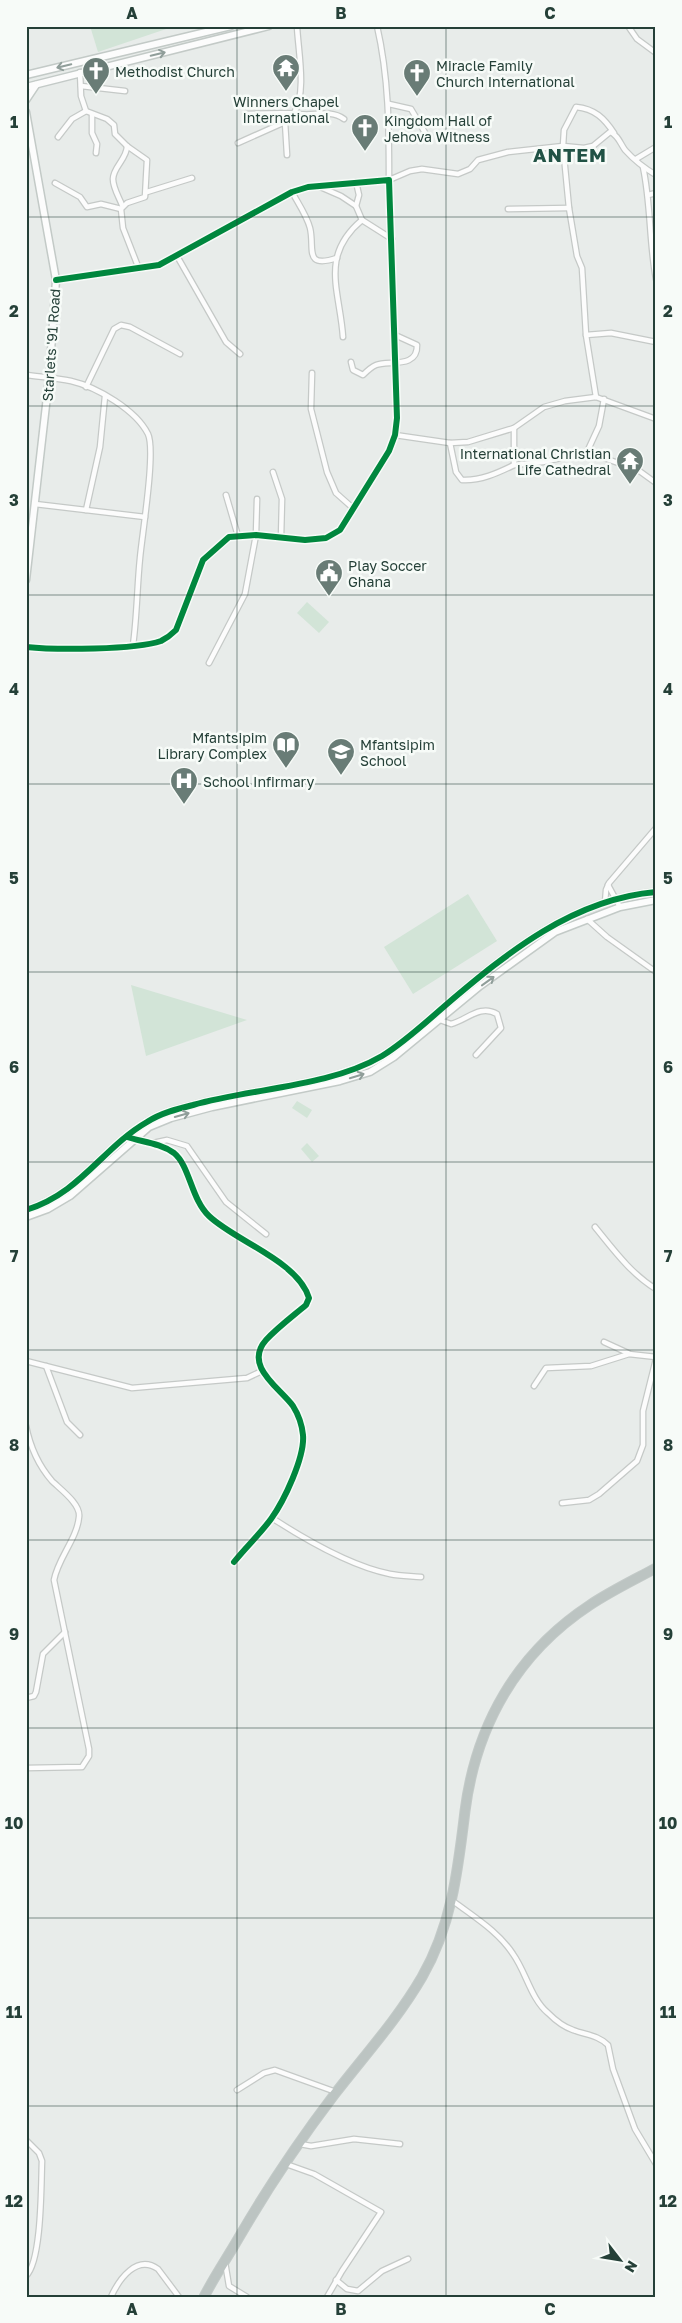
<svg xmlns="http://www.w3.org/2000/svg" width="682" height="2323" font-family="'Golos Text',sans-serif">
<rect width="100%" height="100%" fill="#e8ecea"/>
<g fill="#d2e4d7">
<path d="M90,26H175L98,52Z"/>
<path d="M307,602L329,622L319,633L297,613Z"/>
<path d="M468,894L497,941L413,994L384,947Z"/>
<path d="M131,985L247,1020L146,1056Z"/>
<path d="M297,1101L312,1110L307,1118L292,1108Z"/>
<path d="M307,1143L319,1156L312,1162L301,1149Z"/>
</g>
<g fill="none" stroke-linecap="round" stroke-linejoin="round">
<defs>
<g id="street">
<path d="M377,26C389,78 389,128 389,180L410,171L422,169L458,174L470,169L478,160L508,152L563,146L584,148L593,146L610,132C618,135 620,143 625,150C634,160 644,168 656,175"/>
<path d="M628,26L637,39L656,53"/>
<path d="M80,72L81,96L86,111L107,119L114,125L115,134L127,146L147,160L145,197L127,203L121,209L123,228L139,269"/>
<path d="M81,86L125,91"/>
<path d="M389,104L411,109L427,136"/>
<path d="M92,114V133L97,144L96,153"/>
<path d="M245,114L294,113C307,93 298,50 297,26"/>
<path d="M285,122L287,155"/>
<path d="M58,137L72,119L86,111"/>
<path d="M238,143L285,122L294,113C311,118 328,108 344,119"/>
<path d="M636,159L656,147"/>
<path d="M643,167C651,204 649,242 656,279"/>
<path d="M356,182L359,195L356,206L362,220L392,239"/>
<path d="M55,183L80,197L87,207L101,204L121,209"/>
<path d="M318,186L341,196L356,206"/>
<path d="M147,192L192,178"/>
<path d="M292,192C298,203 307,216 310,228C315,248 303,269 337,258"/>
<path d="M648,195L656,193"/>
<path d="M122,205C119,197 113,188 113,179C113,167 127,159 127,146"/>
<path d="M508,209L569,208"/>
<path d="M177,256L226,342L240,354"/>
<path d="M586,335L611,333L656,342"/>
<path d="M343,337C340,291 319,256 362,220"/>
<path d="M351,362L353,370L363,375C367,371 371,367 376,365C388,360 418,369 417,345L395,335"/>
<path d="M312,373L311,409L327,472L336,493L354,509"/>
<path d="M26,375C41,377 57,378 71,381C97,387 136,410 148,434C156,451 142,535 140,558C137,587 137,617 133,645"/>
<path d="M86,387L114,329L121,325L130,327L180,354"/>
<path d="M596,397L586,335L582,268L577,256L569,208L563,146L564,130L576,107C595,109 604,118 614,133"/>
<path d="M395,435L450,443L468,442L514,428L544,407L565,401L596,397L656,419"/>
<path d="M450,443L456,472L462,480C480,481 498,473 514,465V428"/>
<path d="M587,452L638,470L656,483"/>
<path d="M514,465L543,462L587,452L599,426L604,399"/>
<path d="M273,472L282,499L281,538"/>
<path d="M226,495L238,536"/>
<path d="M35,504L145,517"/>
<path d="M86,510L100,447L105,396"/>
<path d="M26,647C55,650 135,650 161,641C167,638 171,635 176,630L203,560L229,537L256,535L305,540L326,538L340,530L389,451L395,435L397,418L389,180L308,187L292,192L159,265L56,280"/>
<path d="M209,663L245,594L256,535L257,499"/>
<path d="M608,885L620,907"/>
<path d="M605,903L606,890L609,883L656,828"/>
<path d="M587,919L607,937L656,972"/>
<path d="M440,1020L451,1024C467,1020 480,1004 497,1014L501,1028L476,1055"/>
<path d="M127,1137C142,1142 160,1143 174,1153C190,1166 191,1199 209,1216C235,1241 298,1261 309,1298L306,1305C293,1316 278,1327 266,1340C243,1366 280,1388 293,1406C298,1414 302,1425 303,1435C305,1457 284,1501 271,1519C260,1534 246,1547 234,1562"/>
<path d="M153,1143L167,1140L187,1146L226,1202L266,1234"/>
<path d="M595,1227C613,1249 631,1274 656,1289"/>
<path d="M604,1342L628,1353"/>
<path d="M26,1361L132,1388L247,1378L262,1371"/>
<path d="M46,1366L67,1422L80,1435"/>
<path d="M534,1386L546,1368L591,1366L629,1354L656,1357"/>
<path d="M26,1426C30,1446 39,1466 52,1481C60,1489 81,1504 79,1517C77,1539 58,1558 54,1580L89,1749V1756L82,1767L26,1768"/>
<path d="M562,1503L589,1500L599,1494L637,1461L643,1445V1411L656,1359"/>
<path d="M272,1518C306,1540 350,1566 390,1574C400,1576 411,1576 421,1577"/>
<path d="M26,1698L34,1696L36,1692L43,1654L65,1632"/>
<path d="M453,1901C474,1917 498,1931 513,1954C526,1972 531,1999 548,2013C555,2020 564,2027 573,2030C586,2035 598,2035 608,2045L613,2069L635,2129L656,2164"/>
<path d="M237,2090L264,2073L275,2070L336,2092"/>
<path d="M26,2140L39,2153L42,2161C41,2184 42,2261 26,2276"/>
<path d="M300,2144L311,2146L354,2139L400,2144"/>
<path d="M286,2164L314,2174L381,2212L342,2271L327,2297"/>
<path d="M225,2262L229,2286L247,2297"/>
<path d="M336,2280L347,2289L358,2291L382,2271L408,2259"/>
<path d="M111,2297C119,2279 137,2254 158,2269L179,2297"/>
</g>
<g id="secondary">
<path d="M26,75L231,26"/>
<path d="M26,87L269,26"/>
<path d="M26,100L36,85"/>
<path d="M26,112L56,280L49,379L26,580"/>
<path d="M26,1210C81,1193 102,1148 147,1122C161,1113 177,1109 193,1105C253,1088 329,1087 382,1056C405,1042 426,1022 447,1004C507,953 573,899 656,892"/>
<path d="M26,1217L48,1209L70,1196L149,1127L171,1118L212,1107L340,1081L370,1072L394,1057L480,986L555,932L620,907L656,900"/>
</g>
<path id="highway" d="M204,2297C214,2277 227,2258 238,2239C267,2189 299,2141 334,2095C364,2056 397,2020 422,1977C452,1925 458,1869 465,1811C476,1725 517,1653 590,1605C611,1591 634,1580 656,1568"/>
</defs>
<use href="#street" stroke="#c5c9c7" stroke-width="7"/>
<use href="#secondary" stroke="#c3cac7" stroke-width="9"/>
<use href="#highway" stroke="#c3cac8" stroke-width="11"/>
<use href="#street" stroke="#fcfcfc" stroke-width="4.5"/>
<use href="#secondary" stroke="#fcfcfc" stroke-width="6"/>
<use href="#highway" stroke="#bcc4c2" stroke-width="9"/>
<defs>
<g id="cycleway">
<path d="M26,647C55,650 135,650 161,641C167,638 171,635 176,630L203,560L229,537L256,535L305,540L326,538L340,530L389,451L395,435L397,418L389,180L308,187L292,192L159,265L56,280"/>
<path d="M127,1137C142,1142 160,1143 174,1153C190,1166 191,1199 209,1216C235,1241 298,1261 309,1298L306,1305C293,1316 278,1327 266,1340C243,1366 280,1388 293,1406C298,1414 302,1425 303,1435C305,1457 284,1501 271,1519C260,1534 246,1547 234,1562"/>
<path d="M26,1210C81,1193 102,1148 147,1122C161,1113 177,1109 193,1105C253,1088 329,1087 382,1056C405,1042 426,1022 447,1004C507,953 573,899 656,892"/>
</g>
</defs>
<use href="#cycleway" stroke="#f7fbf8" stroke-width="9"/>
<use href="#cycleway" stroke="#00873e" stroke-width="6"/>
</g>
<defs><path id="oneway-shaft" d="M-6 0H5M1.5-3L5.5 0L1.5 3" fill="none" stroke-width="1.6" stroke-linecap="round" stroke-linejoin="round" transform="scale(1.25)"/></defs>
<g stroke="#909e9a">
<use href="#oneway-shaft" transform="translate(158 54) rotate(-13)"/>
<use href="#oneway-shaft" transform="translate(64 66) rotate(166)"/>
<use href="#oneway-shaft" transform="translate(488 981) rotate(-36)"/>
<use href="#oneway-shaft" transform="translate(357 1076) rotate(-17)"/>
<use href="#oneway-shaft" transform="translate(182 1115) rotate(-16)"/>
</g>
<path fill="none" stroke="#254038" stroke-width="1" stroke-opacity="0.55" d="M237,26V2297M446,26V2297M26,217H656M26,406H656M26,595H656M26,784H656M26,972H656M26,1162H656M26,1350H656M26,1540H656M26,1728H656M26,1918H656M26,2106H656"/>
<defs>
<symbol id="temple-pin" viewBox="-11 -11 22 30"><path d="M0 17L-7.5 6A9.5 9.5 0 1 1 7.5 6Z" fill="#697c76" stroke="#f7fbf8"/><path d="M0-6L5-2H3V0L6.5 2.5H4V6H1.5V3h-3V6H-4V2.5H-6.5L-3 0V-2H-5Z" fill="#fff"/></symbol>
<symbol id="church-pin" viewBox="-11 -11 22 30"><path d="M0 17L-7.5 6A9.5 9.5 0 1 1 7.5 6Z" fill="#697c76" stroke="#f7fbf8"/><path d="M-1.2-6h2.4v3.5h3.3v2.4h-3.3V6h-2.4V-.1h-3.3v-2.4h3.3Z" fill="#fff"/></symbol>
<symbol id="civic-pin" viewBox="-11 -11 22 30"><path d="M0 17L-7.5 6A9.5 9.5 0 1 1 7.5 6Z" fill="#697c76" stroke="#f7fbf8"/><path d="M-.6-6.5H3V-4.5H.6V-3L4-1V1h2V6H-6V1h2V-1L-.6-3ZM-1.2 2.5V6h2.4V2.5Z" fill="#fff"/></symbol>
<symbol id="library-pin" viewBox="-11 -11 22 30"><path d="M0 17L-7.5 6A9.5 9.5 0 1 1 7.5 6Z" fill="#697c76" stroke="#f7fbf8"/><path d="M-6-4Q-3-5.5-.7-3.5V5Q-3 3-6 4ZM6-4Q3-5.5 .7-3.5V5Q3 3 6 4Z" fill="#fff"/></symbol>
<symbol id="school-pin" viewBox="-11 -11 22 30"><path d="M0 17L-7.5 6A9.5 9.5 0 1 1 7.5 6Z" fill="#697c76" stroke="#f7fbf8"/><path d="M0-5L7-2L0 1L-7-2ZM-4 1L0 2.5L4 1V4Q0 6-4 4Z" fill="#fff"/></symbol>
<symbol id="hospital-pin" viewBox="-11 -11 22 30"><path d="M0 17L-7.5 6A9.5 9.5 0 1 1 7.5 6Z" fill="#697c76" stroke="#f7fbf8"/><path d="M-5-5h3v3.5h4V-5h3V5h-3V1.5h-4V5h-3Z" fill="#fff"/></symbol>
</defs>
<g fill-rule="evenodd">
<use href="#temple-pin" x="270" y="52" width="32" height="43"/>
<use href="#church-pin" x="80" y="55" width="32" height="43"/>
<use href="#church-pin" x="401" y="57" width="32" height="43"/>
<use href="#church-pin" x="349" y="112" width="32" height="43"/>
<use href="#temple-pin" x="614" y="445" width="32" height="43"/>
<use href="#civic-pin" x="313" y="557" width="32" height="43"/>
<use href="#library-pin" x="270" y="729" width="32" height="43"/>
<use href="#school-pin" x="325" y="736" width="32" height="43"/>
<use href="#hospital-pin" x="168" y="765" width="32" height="43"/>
</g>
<g text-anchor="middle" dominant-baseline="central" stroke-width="5" stroke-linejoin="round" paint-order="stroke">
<g font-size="14" fill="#254038" stroke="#f7fbf8" text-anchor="start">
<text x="436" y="65">Miracle Family<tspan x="436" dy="16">Church International</tspan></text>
<text x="115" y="71">Methodist Church</text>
<text x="286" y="101" text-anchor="middle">Winners Chapel<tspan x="286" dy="16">International</tspan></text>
<text x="384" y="120">Kingdom Hall of<tspan x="384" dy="16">Jehova Witness</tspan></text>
<text x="611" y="453" text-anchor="end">International Christian<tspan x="611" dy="16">Life Cathedral</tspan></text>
<text x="348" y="565">Play Soccer<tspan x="348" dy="16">Ghana</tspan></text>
<text x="267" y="737" text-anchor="end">Mfantsipim<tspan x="267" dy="16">Library Complex</tspan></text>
<text x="360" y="744">Mfantsipim<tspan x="360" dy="16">School</tspan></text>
<text x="203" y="781">School Infirmary</text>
</g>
<g font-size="14" fill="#254038" stroke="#f7fbf8">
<text transform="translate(51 345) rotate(-86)">Starlets '91 Road</text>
</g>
<g font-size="19" font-weight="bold" letter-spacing="1" fill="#215245" stroke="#f7fbf8">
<text x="570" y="154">ANTEM</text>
</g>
</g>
<rect width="682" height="2323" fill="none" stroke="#f7fbf8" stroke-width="55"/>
<g transform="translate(620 2260) rotate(121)" stroke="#f7fbf8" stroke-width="4" paint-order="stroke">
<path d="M0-4L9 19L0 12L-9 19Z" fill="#254038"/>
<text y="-8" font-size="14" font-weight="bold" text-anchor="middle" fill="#254038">N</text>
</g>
<rect x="28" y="28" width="626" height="2268" fill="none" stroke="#254038" stroke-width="2"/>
<g font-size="16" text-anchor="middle" font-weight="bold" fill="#254038">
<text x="132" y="19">A</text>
<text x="341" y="19">B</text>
<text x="550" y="19">C</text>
<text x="14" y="128">1</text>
<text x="668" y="128">1</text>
<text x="14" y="317">2</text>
<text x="668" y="317">2</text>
<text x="14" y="506">3</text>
<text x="668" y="506">3</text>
<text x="14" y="695">4</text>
<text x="668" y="695">4</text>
<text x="14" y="884">5</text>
<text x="668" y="884">5</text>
<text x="14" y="1073">6</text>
<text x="668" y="1073">6</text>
<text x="14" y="1262">7</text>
<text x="668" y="1262">7</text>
<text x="14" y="1451">8</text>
<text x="668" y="1451">8</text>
<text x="14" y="1640">9</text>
<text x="668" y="1640">9</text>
<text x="14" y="1829">10</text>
<text x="668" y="1829">10</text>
<text x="14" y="2018">11</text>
<text x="668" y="2018">11</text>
<text x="14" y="2207">12</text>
<text x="668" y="2207">12</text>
<text x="132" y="2315">A</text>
<text x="341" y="2315">B</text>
<text x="550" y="2315">C</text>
</g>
</svg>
